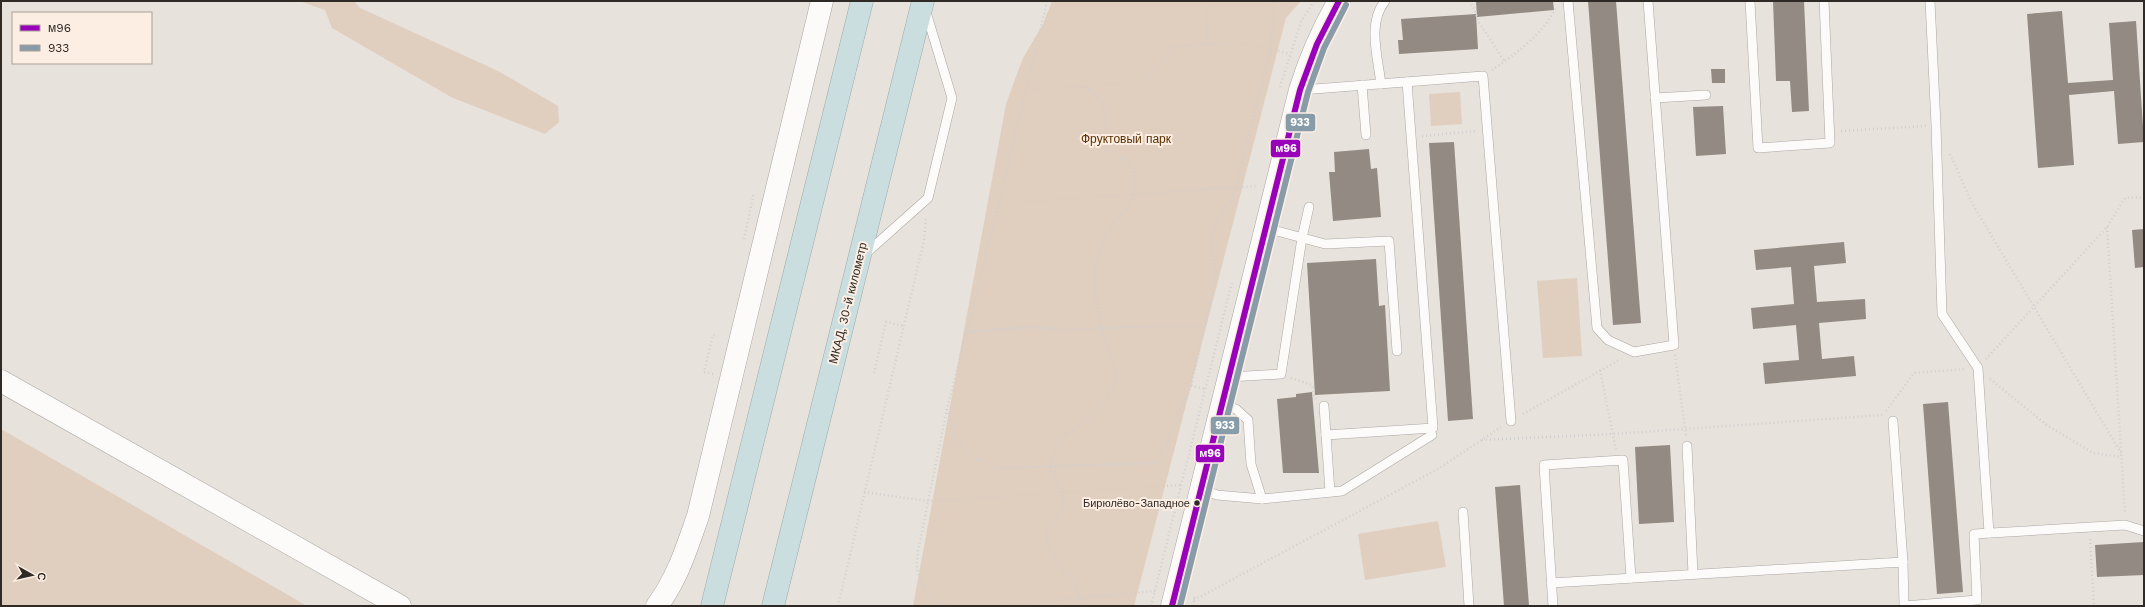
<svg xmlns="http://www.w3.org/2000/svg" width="2145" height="607" font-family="'Work Sans',sans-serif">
<rect width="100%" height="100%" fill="#e8e2dc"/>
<g fill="#e0cebe">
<path d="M299,1H354L360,8L498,71L558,106L559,122L545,134L451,97L332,28L325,10Z"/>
<path d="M1052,1H1301L1286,18L1134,606H913L1006,104L1023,58L1043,24Z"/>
<path d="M1460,92L1462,124L1431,126L1429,94Z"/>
<path d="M1577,278L1582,356L1543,358L1537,281Z"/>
<path d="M1,429L307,606H1Z"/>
<path d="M1438,521L1446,567L1365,580L1358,534Z"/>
</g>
<g fill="#928a83">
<path d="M1476,1H1553L1554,10L1477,17Z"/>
<path d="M1588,1H1616L1641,323L1613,325Z"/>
<path d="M1773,1H1804L1809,111L1792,112L1790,81H1776Z"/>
<path d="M2062,11L2068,83L2113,80L2109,23L2136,21L2144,142L2118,144L2114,91L2069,95L2074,165L2038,168L2027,14Z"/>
<path d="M1476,14L1478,49L1399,54L1398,40H1403L1401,19Z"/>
<path d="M1711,69H1725V83H1712Z"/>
<path d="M1723,106L1726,154L1696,156L1693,107Z"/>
<path d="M1454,142L1473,419L1448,421L1429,143Z"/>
<path d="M1369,149L1371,169L1377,168L1381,217L1333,221L1329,172H1335L1334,152Z"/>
<path d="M2144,229V267L2135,268L2132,230Z"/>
<path d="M1844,242L1846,263L1814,266L1817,302L1865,299L1866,319L1819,323L1822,359L1854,356L1856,376L1765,384L1763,363L1799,360L1796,325L1753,329L1751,308L1794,304L1791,267L1756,270L1754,250Z"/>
<path d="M1376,259L1379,306L1385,305L1390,391L1315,395L1307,263Z"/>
<path d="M1312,392L1319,473H1283L1277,399L1296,397V394Z"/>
<path d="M1948,402L1963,592L1937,594L1923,404Z"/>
<path d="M1670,445L1674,522L1639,524L1635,447Z"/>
<path d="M1520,485L1529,606H1504L1495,487Z"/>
<path d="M2144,542V575L2097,577L2095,545Z"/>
</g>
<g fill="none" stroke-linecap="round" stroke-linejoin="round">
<defs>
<g id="lane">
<path d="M1568,1L1597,328L1608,340L1634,352L1674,345L1648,1"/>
<path d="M1750,1L1758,148L1830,143L1824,1"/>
<path d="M1930,1L1936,125L1942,314L1978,368L1989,533"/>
<path d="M1381,84C1378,58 1367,23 1385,1"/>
<path d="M1362,85L1366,135"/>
<path d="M1301,90L1483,76L1511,421"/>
<path d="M1655,98L1706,95"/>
<path d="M1266,228L1325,244L1389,241L1397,351"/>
<path d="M864,255L928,198L952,98L926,12"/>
<path d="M1229,377L1281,374L1302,238L1309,207"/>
<path d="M1222,405L1236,409L1248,420L1251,464L1262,499"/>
<path d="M1324,406L1330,492"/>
<path d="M1893,421L1903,562"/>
<path d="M1326,435L1433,428L1407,82"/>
<path d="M1687,446L1693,574"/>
<path d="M1201,489L1217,495L1262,499L1342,491L1432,435"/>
<path d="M1463,512L1469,606"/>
<path d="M1551,583L1903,562L1904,606L1977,600L1974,534L2125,525L2144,531"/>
<path d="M1553,606L1544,465L1623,460L1631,578"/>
</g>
<g id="secondary">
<path d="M1,381L400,606"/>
<path d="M657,606C678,577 686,550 698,516L822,1"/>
<path d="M1172,606L1300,90C1310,58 1322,30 1339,1"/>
</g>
<g id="highway">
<path d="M712,606L862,1"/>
<path d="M773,606L923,1"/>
</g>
</defs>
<use href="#lane" stroke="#aba6a2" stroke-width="10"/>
<use href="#secondary" stroke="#aba6a2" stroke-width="23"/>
<use href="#highway" stroke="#98aaaa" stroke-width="23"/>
<g stroke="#d1cfce" stroke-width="2.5" stroke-dasharray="1 3" stroke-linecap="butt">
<path d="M1200,1L1206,8L1208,44"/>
<path d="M1469,1L1475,10L1478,21L1505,62"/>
<path d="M1492,70C1514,56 1546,31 1556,7"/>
<path d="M1081,86C1086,89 1095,92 1098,96C1109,112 1102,132 1105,150L1125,159L1134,171L1135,193L1129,206L1113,222L1104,239L1095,266L1096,300L1103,336L1115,367L1117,381L1107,399L1090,417L1061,438L1050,468L1062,493L1064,504L1059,515L1048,526L1046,539L1061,568L1075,581L1079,598L1083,606"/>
<path d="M1280,87L1301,22L1314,1"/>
<path d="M1027,89C1045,88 1135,86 1144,79C1155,71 1164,58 1172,47L1233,42L1264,47L1290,54"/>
<path d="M1841,131L1926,126"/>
<path d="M1422,136L1477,131"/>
<path d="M1950,154L1972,203L2121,453"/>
<path d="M999,204L1256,186"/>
<path d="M2107,227L2125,514"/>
<path d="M744,239L754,192"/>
<path d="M966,332L1031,327L1068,330L1155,326H1204"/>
<path d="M1675,355L1686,436"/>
<path d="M1986,359L2107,227L2125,198L2144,197"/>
<path d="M1600,370L1616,450"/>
<path d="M874,373L886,322L903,326"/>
<path d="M713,374L704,372L713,335L718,336"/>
<path d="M1291,378L1312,385L1314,396L1316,399"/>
<path d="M1990,379L2048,426L2093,453L2121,457"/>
<path d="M1191,386L1205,389"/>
<path d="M947,409L954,436L971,456L998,468L1158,463L1191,386L1216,275L1212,252L1213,233L1220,216L1235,192L1270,48L1275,12L1273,1"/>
<path d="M1886,411L1914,373L1965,369"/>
<path d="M1523,414L1621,359"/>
<path d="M1482,440L1613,434L1883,415"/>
<path d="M864,492L927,501L1181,485"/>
<path d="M2090,539L2094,606"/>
<path d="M1194,600L1438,469L1501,427"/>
<path d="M838,606L924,240L926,217"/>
<path d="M948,606C932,600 919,584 917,567C916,562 918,556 918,551L947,409L999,204L1047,1"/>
<path d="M999,606L1155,591"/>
<path d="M1151,606L1232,282"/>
<path d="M1193,606L1195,595"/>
</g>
<use href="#lane" stroke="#fcfbfa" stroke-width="9"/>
<use href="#secondary" stroke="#fcfbfa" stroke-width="22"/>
<use href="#highway" stroke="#cadedf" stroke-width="22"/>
<defs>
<path id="bus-1" d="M1172,606L1300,90L1317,44L1339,1"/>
<path id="bus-2" d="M1180,606L1308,92L1324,48L1346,5"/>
</defs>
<use href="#bus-1" stroke="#fceee3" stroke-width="9"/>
<use href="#bus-2" stroke="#fceee3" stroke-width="9"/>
<use href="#bus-1" stroke="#9900b9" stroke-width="6"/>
<use href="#bus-2" stroke="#879ba8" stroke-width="6"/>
</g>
<circle fill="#2f2a26" stroke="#fceee3" stroke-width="1.5" cx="1197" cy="503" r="3.5"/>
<g text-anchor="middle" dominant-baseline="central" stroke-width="4" stroke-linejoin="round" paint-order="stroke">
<g font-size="11" fill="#2f2a26" stroke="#fceee3" text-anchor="end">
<text x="1190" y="503">Бирюлёво-Западное</text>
</g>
<g font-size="12" fill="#593000" stroke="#fceee3">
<text x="1126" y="139">Фруктовый парк</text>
</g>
<g font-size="12" fill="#2f2a26" stroke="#fceee3">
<text transform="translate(848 303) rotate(-76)">МКАД, 30-й километр</text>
</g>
</g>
<g stroke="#fceee3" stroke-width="1.5">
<rect x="1285" y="113" width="31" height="19" rx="4" fill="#879ba8"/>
<rect x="1270" y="139" width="31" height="19" rx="4" fill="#9900b9"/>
<rect x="1210" y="416" width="30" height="19" rx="4" fill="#879ba8"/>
<rect x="1195" y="444" width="30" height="19" rx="4" fill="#9900b9"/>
</g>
<g font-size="11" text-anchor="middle" font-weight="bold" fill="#fff">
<text x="1300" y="126">933</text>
<text x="1286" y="152">м96</text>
<text x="1225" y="429">933</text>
<text x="1210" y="457">м96</text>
</g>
<rect width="2145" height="607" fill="none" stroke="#2f2a26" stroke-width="4"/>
<rect x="12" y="12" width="140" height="52" fill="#fceee3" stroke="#aaa097"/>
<rect x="20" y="25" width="20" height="6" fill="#9900b9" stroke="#aaa097"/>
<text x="48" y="32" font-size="12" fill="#2f2a26">м96</text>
<rect x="20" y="45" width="20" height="6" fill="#879ba8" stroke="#aaa097"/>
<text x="48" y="52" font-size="12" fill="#2f2a26">933</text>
<g transform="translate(32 575) rotate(98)" stroke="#fceee3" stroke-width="3" paint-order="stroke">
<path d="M0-3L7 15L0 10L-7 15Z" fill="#2f2a26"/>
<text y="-6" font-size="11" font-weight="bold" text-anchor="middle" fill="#2f2a26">С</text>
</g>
</svg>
